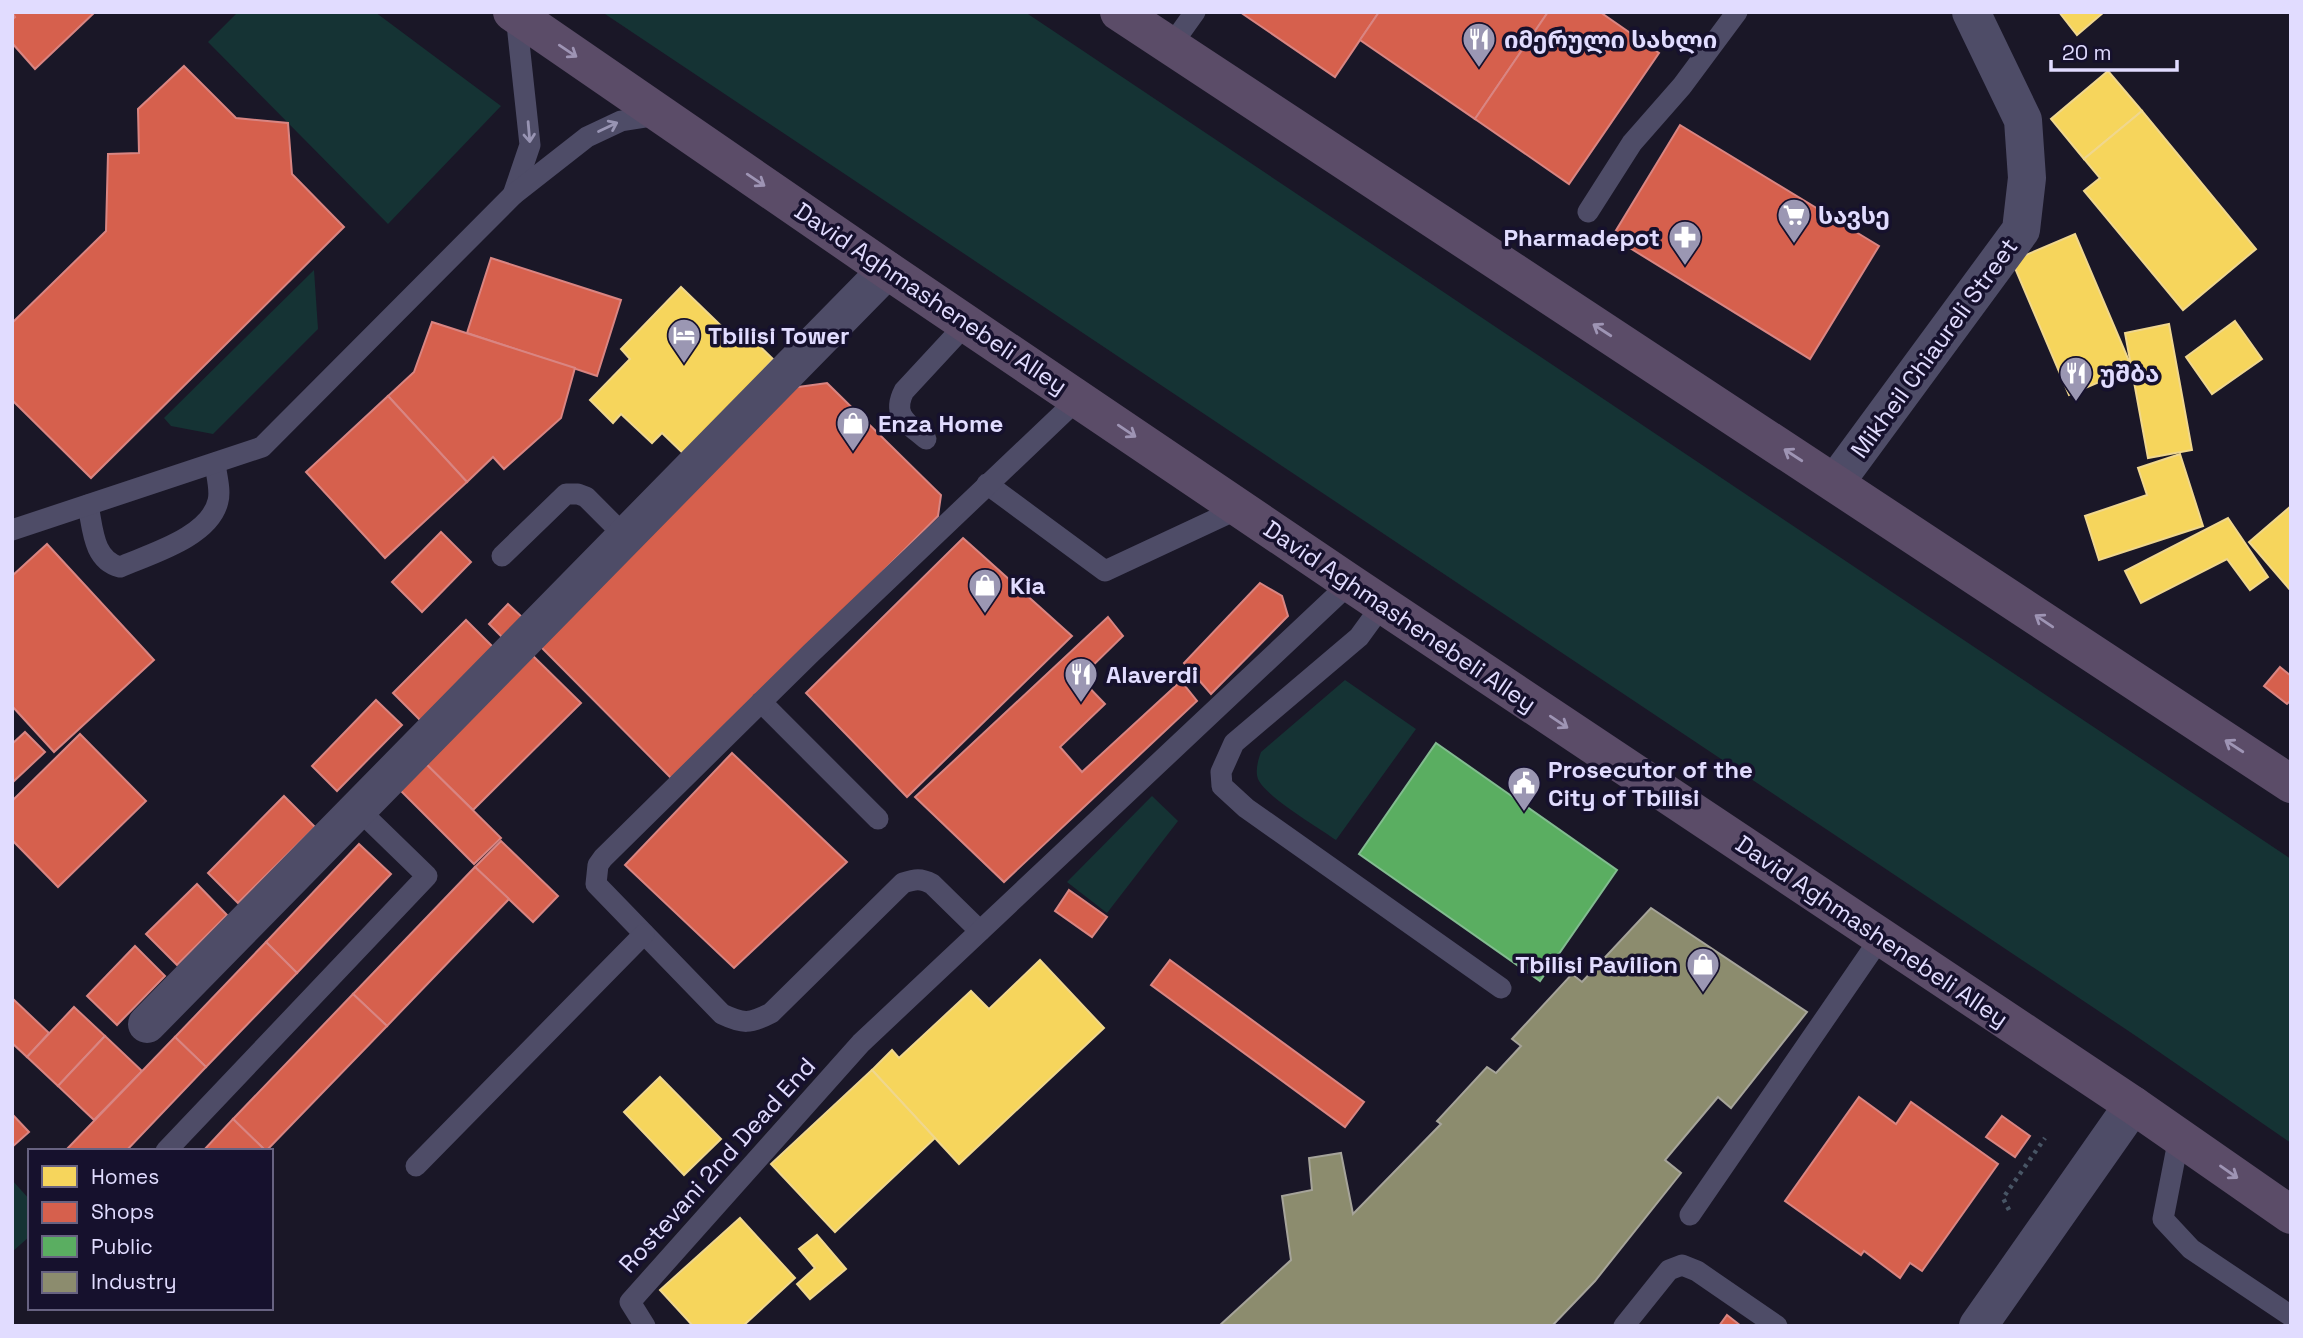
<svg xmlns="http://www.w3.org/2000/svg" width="2303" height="1338" font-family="'Space Grotesk','Noto Sans Georgian',sans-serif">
<rect width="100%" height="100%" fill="#1a1727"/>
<g fill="#153334">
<path d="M238,12H375L501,106L388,224L208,42Z"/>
<path d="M602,12H1025L2291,859V1143L2136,1036Z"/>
<path d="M314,270L318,329L213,434L171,426L164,418Z"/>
<path d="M1345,680L1416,729L1336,840C1318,827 1266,797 1258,779C1255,771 1258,760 1261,752Z"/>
<path d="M1152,796L1178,821L1107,913L1067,882Z"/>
<path d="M12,1180L30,1200V1236L12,1252Z"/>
</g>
<g fill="#f6d55c" stroke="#f0d78d" stroke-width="2">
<path d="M2059,12H2104L2077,35Z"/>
<path d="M2108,71L2142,111L2084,159L2051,119Z"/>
<path d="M2142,111L2256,249L2183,310L2084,191L2100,178L2084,159Z"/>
<path d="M2075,234L2132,368L2069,395L2012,261Z"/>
<path d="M681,287L742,346L750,337L773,359L688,458L662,433L652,443L621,414L613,423L590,400L630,359L621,349Z"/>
<path d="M2235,321L2262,359L2212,394L2186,357Z"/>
<path d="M2169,324L2192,450L2148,458L2125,333Z"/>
<path d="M2180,454L2203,526L2099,560L2085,516L2147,495L2138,468Z"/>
<path d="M2291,506V591L2249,542Z"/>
<path d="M2228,518L2268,577L2250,590L2227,559L2141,603L2125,571Z"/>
<path d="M1040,960L1104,1028L959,1164L872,1070L892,1050L899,1058L971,991L989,1009Z"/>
<path d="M872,1070L935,1138L835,1232L771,1164Z"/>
<path d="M660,1077L721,1139L684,1175L624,1112Z"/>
<path d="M740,1218L795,1278L743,1326H693L660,1290Z"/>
<path d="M817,1235L846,1269L810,1299L797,1284L815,1268L799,1249Z"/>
</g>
<g fill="#d6604d" stroke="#d98582" stroke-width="2">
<path d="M12,12H95L35,69L12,43V20L15,17Z"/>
<path d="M1240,12H1379L1335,77Z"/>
<path d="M1379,12H1548L1475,119L1360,40Z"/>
<path d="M1548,12H1600L1659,53L1569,184L1475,119Z"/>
<path d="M184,66L236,118L288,123L292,174L344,227L91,478L12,400V323L106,231L108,154L139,153L138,109Z"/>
<path d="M1680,125L1879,246L1810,359L1612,237Z"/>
<path d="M491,258L621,300L597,376L467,333Z"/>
<path d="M432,322L575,368L561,418L504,469L493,457L467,482L388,396L414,372Z"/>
<path d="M827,383L941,495L938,516L674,781L537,643L791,388Z"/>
<path d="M388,396L467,482L385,558L306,472Z"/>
<path d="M441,532L471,562L422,612L392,582Z"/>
<path d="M963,538L1072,636L907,797L806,693Z"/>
<path d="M47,544L154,660L54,752L12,706V576Z"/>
<path d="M1260,583L1282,596L1288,616L1211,694L1184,663Z"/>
<path d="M508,604L522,617L503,638L489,624Z"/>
<path d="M1108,617L1123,636L1080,678L1105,704L1060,747L1082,772L1181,681L1197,701L1004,882L915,797Z"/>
<path d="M466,620L495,649L422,722L393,693Z"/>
<path d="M527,650L581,703L473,810L420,758Z"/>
<path d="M2280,667L2291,676V700L2287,704L2264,686Z"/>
<path d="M376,700L402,725L337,791L312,766Z"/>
<path d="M25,732L45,752L14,781L12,779V744Z"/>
<path d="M80,734L146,801L58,887L12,840V801Z"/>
<path d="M732,753L847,862L734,968L625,865Z"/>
<path d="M420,758L501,838L474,864L394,784Z"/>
<path d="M284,796L315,827L238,903L208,873Z"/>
<path d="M501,841L558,896L533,922L475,867Z"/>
<path d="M359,844L391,874L297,973L266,942Z"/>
<path d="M475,867L509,899L387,1026L353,994Z"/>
<path d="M197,884L227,915L177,965L146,934Z"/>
<path d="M1069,890L1107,917L1092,937L1055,911Z"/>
<path d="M266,942L297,973L206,1067L175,1037Z"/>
<path d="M135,946L165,976L117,1025L87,996Z"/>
<path d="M1170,960L1364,1102L1345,1127L1151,985Z"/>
<path d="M353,994L387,1026L266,1151L233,1119Z"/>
<path d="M12,998L49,1033L27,1057L12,1043Z"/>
<path d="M74,1007L105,1036L58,1086L27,1057Z"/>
<path d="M105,1036L142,1071L94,1120L58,1086Z"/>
<path d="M175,1037L206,1067L126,1151H65Z"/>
<path d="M1859,1097L1896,1124L1911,1102L1998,1164L1922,1271L1910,1263L1900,1278L1864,1251L1861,1255L1785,1201Z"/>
<path d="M12,1114L29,1132L12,1147Z"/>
<path d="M2002,1116L2030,1136L2015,1157L1986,1137Z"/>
<path d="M233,1119L266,1151H203Z"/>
<path d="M1727,1315L1741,1326H1719Z"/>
</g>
<path fill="#5aae61" stroke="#82bc90" stroke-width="2" d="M1436,743L1617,870L1540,981L1359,854Z"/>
<path fill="#8c8c6e" stroke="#a6a49a" stroke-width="2" d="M1651,908L1807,1012L1731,1108L1718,1097L1665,1160L1681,1173L1595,1281L1552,1326H1219L1291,1260L1282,1196L1312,1190L1309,1158L1341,1153L1353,1214L1441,1124L1437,1121L1487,1067L1496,1073L1521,1046L1512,1039L1572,974L1582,982Z"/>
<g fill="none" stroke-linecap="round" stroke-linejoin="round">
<path stroke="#485565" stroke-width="4.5" stroke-dasharray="3.5 5" stroke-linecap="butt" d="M2009,1210L2003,1198L2045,1138"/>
<g stroke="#4e4c67" stroke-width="21">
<path d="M1170,47L1195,12"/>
<path d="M513,195L530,145L516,15"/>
<path d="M1588,212L1632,143L1682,86L1737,12"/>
<path d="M926,439C909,424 891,416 904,391L967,323"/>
<path d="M987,484L1105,571L1240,508"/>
<path d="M88,505C93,529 93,560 120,567C150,554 210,537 218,501C221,490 216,474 215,463"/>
<path d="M12,530L262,447L513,195L587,137L621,121L659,115"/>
<path d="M502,556L566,494H578L586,497L626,537"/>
<path d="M1383,604L1359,637L1234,743L1221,772L1222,786L1246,808L1501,988"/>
<path d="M761,702L878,819"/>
<path d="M980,931L932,884C921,878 915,879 903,883L771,1013C750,1024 743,1024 722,1014L596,884L598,865L603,858L811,653L1079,398"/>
<path d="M2179,1137L2163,1219L2191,1249L2291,1316"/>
<path d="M166,1151L427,876L358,809"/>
<path d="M416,1166L644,934"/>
<path d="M1690,1215L1881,937"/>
<path d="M645,1326L630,1302L861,1043L1350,583"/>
<path d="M1624,1326L1669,1270L1682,1265L1697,1271L1777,1326"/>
</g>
<g stroke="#4e4c67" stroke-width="38">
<path d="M1835,483L2021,230L2027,178L2023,120L1971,12"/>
<path d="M147,1024L887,270"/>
</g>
<path stroke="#4e4c67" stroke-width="38" d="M1978,1326L2133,1105"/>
<g stroke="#5b4c68" stroke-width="38">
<path d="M512,12L887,270L1350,583L2133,1105L2291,1215"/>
<path d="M1119,12L2291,784"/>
</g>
</g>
<defs><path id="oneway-shaft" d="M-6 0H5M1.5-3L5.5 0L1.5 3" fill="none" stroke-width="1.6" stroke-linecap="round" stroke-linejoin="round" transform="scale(1.75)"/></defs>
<g stroke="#9e94b4">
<use href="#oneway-shaft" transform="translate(568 51) rotate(34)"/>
<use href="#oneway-shaft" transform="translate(756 180) rotate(34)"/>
<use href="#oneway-shaft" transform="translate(1602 330) rotate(-147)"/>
<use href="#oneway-shaft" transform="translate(1127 431) rotate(34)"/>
<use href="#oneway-shaft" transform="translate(1793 455) rotate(-147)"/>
<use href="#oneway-shaft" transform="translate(2044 621) rotate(-146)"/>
<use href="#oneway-shaft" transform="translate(1559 722) rotate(34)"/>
<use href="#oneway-shaft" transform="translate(2234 746) rotate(-147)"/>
<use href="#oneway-shaft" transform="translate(2229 1172) rotate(35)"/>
</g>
<g stroke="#9894b3">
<use href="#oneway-shaft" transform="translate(608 127) rotate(-25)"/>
<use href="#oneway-shaft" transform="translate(529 132) rotate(85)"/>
</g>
<defs>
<symbol id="restaurant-pin" viewBox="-11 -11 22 30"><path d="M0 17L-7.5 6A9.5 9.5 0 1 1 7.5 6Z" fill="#9b97b3" stroke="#16112d"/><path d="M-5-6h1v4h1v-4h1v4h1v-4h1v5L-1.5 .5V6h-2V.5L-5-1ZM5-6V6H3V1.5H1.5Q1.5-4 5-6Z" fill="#fff"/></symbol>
<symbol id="supermarket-pin" viewBox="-11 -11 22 30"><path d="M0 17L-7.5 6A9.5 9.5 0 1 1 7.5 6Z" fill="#9b97b3" stroke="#16112d"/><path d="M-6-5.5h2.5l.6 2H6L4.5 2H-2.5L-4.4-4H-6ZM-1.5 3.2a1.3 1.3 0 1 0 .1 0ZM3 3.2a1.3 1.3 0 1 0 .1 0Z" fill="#fff"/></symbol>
<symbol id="pharmacy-pin" viewBox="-11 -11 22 30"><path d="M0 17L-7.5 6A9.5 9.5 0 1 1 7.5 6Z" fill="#9b97b3" stroke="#16112d"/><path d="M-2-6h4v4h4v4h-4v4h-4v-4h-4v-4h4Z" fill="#fff"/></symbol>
<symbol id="hotel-pin" viewBox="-11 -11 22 30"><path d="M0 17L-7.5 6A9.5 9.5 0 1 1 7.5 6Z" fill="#9b97b3" stroke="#16112d"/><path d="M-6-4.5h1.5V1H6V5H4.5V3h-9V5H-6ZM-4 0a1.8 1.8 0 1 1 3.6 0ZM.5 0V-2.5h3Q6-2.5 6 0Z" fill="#fff"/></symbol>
<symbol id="shop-pin" viewBox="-11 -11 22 30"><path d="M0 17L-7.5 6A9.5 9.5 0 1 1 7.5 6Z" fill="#9b97b3" stroke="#16112d"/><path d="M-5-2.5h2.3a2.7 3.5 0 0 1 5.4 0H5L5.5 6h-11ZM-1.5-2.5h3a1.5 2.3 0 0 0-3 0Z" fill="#fff"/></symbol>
<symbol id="civic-pin" viewBox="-11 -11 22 30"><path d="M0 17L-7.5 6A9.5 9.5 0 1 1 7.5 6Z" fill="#9b97b3" stroke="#16112d"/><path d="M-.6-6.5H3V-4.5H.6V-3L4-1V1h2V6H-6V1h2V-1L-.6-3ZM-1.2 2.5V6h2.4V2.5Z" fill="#fff"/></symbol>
</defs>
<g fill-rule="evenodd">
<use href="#restaurant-pin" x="1460" y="20" width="38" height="52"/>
<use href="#supermarket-pin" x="1775" y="196" width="38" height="52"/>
<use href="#pharmacy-pin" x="1666" y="218" width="38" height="52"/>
<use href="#hotel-pin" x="665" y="316" width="38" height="52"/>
<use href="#restaurant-pin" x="2057" y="354" width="38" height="52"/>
<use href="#shop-pin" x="834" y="404" width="38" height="52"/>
<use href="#shop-pin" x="966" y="566" width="38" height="52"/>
<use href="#restaurant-pin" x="1062" y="655" width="38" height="52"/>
<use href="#civic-pin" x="1505" y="764" width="38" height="52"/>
<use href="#shop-pin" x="1684" y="945" width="38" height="52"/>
</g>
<g text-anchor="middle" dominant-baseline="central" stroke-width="7" stroke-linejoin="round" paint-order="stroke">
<g font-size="24" font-weight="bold" fill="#e1dcff" stroke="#16112d" text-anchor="start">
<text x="1504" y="39">იმერული სახლი</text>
<text x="1818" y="215">სავსე</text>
<text x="1660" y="237" text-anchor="end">Pharmadepot</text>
<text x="708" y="335">Tbilisi Tower</text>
<text x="2100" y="373">უშბა</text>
<text x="878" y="423">Enza Home</text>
<text x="1010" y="585">Kia</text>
<text x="1106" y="674">Alaverdi</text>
<text x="1548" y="769">Prosecutor of the<tspan x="1548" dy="28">City of Tbilisi</tspan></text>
<text x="1678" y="964" text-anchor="end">Tbilisi Pavilion</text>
</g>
<g font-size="24" fill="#e1dcff" stroke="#16112d">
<text transform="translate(931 298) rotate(34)">David Aghmashenebeli Alley</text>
<text transform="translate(1934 348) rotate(-54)">Mikheil Chiaureli Street</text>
<text transform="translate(1400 616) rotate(34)">David Aghmashenebeli Alley</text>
<text transform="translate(1872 931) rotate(34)">David Aghmashenebeli Alley</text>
<text transform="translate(717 1165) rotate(-48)">Rostevani 2nd Dead End</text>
</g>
</g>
<rect width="2303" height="1338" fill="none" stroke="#e1dcff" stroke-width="28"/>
<rect x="28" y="1149" width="245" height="161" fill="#16112d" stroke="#676281" stroke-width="2"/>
<rect x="42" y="1166" width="35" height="21" fill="#f6d55c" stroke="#676281" stroke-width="2"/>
<text x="91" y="1184" font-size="21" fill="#e1dcff">Homes</text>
<rect x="42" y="1202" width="35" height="21" fill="#d6604d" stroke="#676281" stroke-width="2"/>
<text x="91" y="1219" font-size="21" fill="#e1dcff">Shops</text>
<rect x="42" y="1236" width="35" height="21" fill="#5aae61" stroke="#676281" stroke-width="2"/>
<text x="91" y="1254" font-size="21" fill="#e1dcff">Public</text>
<rect x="42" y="1272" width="35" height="21" fill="#8c8c6e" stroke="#676281" stroke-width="2"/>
<text x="91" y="1289" font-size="21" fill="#e1dcff">Industry</text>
<path d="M2051 60v10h126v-10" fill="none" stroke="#e1dcff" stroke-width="3.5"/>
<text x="2062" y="60" font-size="21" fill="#e1dcff" stroke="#16112d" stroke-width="5" paint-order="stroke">20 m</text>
</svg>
